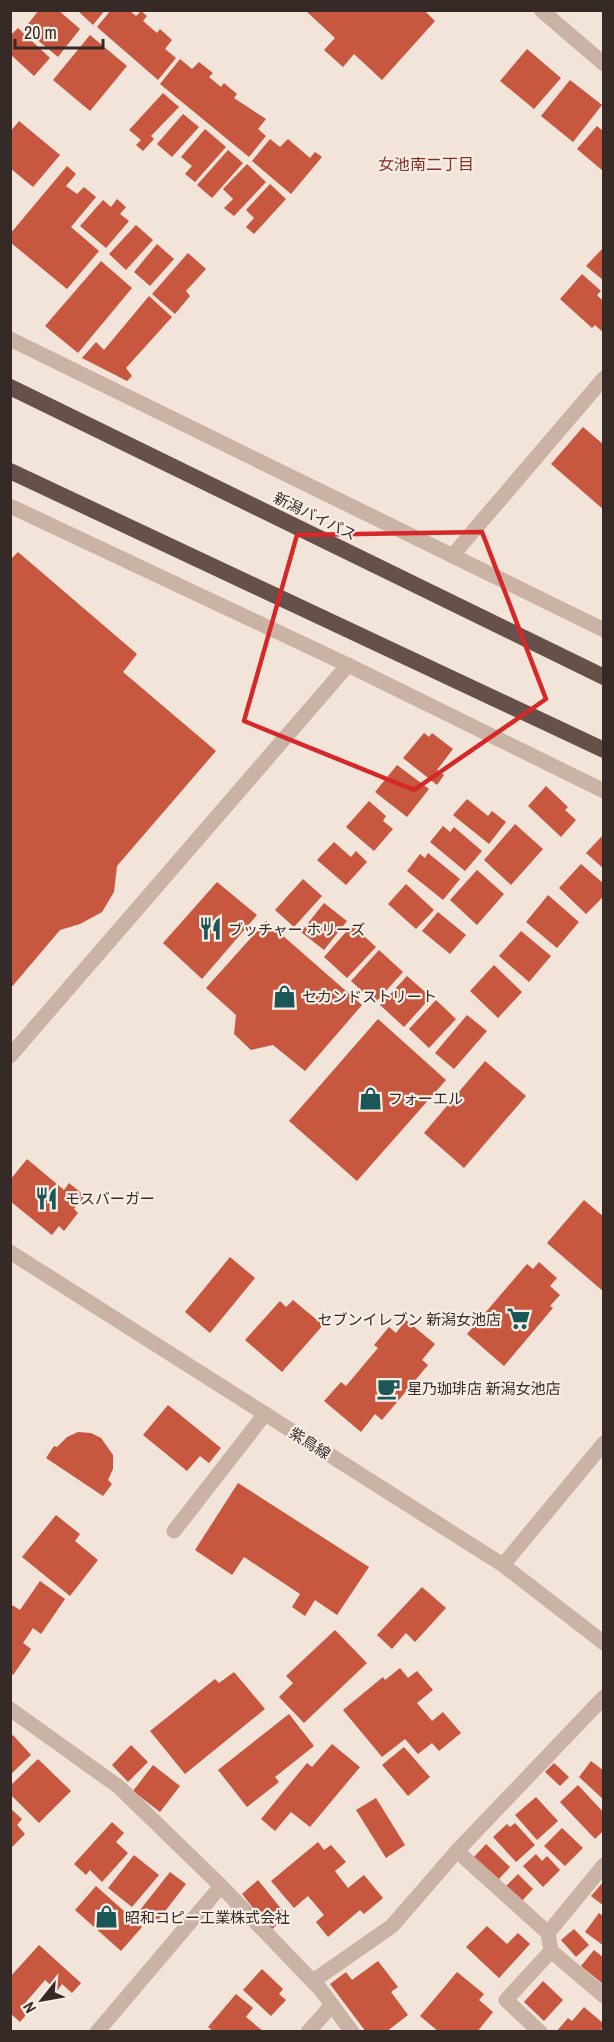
<svg xmlns="http://www.w3.org/2000/svg" width="614" height="2042" font-family="'Archivo Narrow','Noto Sans JP',sans-serif">
<rect width="100%" height="100%" fill="#f2e4d9"/>
<g fill="#c85740">
<path d="M39,10H58L80,29L58,57L24,29Z"/>
<path d="M77,10H105L93,25Z"/>
<path d="M111,10H129L136,16L141,11L147,16L143,21L157,33L160,29L172,40L165,49L176,58L158,80L97,27Z"/>
<path d="M305,10H424L435,21L382,80L354,54L343,67L324,50L335,38Z"/>
<path d="M18,28L50,58L34,76L10,54V36Z"/>
<path d="M90,35L127,66L90,111L53,80Z"/>
<path d="M527,49L561,78L534,109L500,81Z"/>
<path d="M180,59L192,69L199,62L213,73L209,77L221,87L224,83L237,94L234,98L266,119L258,129L266,136L249,157L160,84Z"/>
<path d="M570,80L602,105L573,142L541,116Z"/>
<path d="M163,93L179,107L151,136L154,139L143,151L136,145L141,140L129,130Z"/>
<path d="M183,114L199,127L172,157L157,144Z"/>
<path d="M19,121L60,155L33,187L10,168V132Z"/>
<path d="M597,126L604,132L603,171L577,149Z"/>
<path d="M205,129L226,147L195,182L185,174L192,166L181,157Z"/>
<path d="M270,139L280,147L288,139L310,158L315,152L322,157L291,194L252,161Z"/>
<path d="M228,150L243,163L212,198L197,185Z"/>
<path d="M247,164L266,182L234,216L224,208L233,199L223,189Z"/>
<path d="M67,166L76,174L66,186L77,194L84,187L96,197L71,227L99,251L67,289L10,242V234Z"/>
<path d="M270,184L286,199L254,234L246,227L254,218L246,210Z"/>
<path d="M117,199L126,207L120,214L129,221L106,248L80,226L103,200L111,207Z"/>
<path d="M136,225L153,240L126,270L109,254Z"/>
<path d="M157,244L174,259L150,286L134,272Z"/>
<path d="M604,247V281L586,266Z"/>
<path d="M188,253L206,269L186,291L190,296L175,314L152,294Z"/>
<path d="M101,261L132,288L78,353L45,326Z"/>
<path d="M582,274L601,291L597,295L604,302V333L595,325L592,328L560,299Z"/>
<path d="M149,296L172,317L126,368L132,376L127,381L82,358L96,342L104,350Z"/>
<path d="M583,427L604,445V510L551,464Z"/>
<path d="M18,552L137,654L123,672L216,751L117,866L114,892L102,912L80,924L60,930L10,989V560Z"/>
<path d="M424,733L429,737L432,733L453,749L437,770L444,775L437,785L403,758Z"/>
<path d="M397,765L429,789L407,817L375,792Z"/>
<path d="M546,786L568,807L565,810L576,820L561,837L528,806Z"/>
<path d="M467,799L488,816L492,811L506,822L489,844L453,815Z"/>
<path d="M369,801L386,816L383,821L393,829L374,851L346,827Z"/>
<path d="M515,824L543,849L511,885L484,860Z"/>
<path d="M443,826L450,832L454,827L482,851L465,871L430,842Z"/>
<path d="M604,834V869L586,853Z"/>
<path d="M334,842L351,857L356,851L367,862L346,885L317,860Z"/>
<path d="M428,853L460,879L443,900L407,871L420,854L425,858Z"/>
<path d="M581,864L604,884V896L586,914L559,888Z"/>
<path d="M477,870L504,894L477,925L450,900Z"/>
<path d="M303,879L322,896L294,927L275,910Z"/>
<path d="M217,882L257,915L202,979L163,943Z"/>
<path d="M406,884L434,910L416,929L388,904Z"/>
<path d="M548,895L579,922L557,948L526,922Z"/>
<path d="M324,903L347,921L324,950L301,932Z"/>
<path d="M438,912L466,935L450,954L422,931Z"/>
<path d="M266,921L362,1005L305,1071L273,1045L251,1050L234,1034L236,1015L206,988Z"/>
<path d="M352,925L376,947L347,978L324,957Z"/>
<path d="M521,931L551,956L529,982L499,956Z"/>
<path d="M379,950L403,972L375,1003L351,981Z"/>
<path d="M494,965L522,992L498,1018L470,991Z"/>
<path d="M407,976L431,997L404,1027L380,1005Z"/>
<path d="M436,1000L456,1019L429,1048L409,1029Z"/>
<path d="M467,1015L487,1031L454,1069L435,1053Z"/>
<path d="M378,1019L446,1080L357,1181L289,1121Z"/>
<path d="M485,1061L526,1096L464,1168L424,1133Z"/>
<path d="M27,1159L64,1190L69,1183L85,1196L74,1209L78,1213L64,1231L59,1226L52,1235L10,1201V1180Z"/>
<path d="M584,1200L604,1217V1292L547,1243Z"/>
<path d="M230,1257L255,1278L210,1333L185,1312Z"/>
<path d="M539,1262L557,1278L550,1286L560,1295L550,1306L553,1308L504,1366L467,1334L527,1264L533,1269Z"/>
<path d="M293,1300L323,1325L282,1372L245,1340L280,1301L286,1307Z"/>
<path d="M406,1320L435,1344L422,1360L428,1365L382,1420L375,1414L361,1432L324,1401L341,1382L346,1386L378,1348L374,1345L389,1327L396,1333Z"/>
<path d="M168,1405L221,1448L209,1463L200,1456L187,1471L143,1435Z"/>
<path d="M78,1432L91,1433L101,1438L113,1455V1469L108,1480L112,1484L103,1496L46,1458L54,1446L57,1447L67,1437Z"/>
<path d="M238,1483L369,1567L337,1615L315,1600L305,1616L292,1607L300,1594L244,1557L232,1575L195,1550Z"/>
<path d="M56,1515L80,1534L75,1541L98,1560L70,1596L22,1557Z"/>
<path d="M40,1581L65,1599L41,1634L33,1628L23,1643L31,1649L13,1675L10,1673V1604L20,1610Z"/>
<path d="M422,1587L446,1608L415,1642L406,1633L392,1649L377,1635Z"/>
<path d="M335,1630L367,1663L304,1723L279,1697L293,1683L286,1676Z"/>
<path d="M400,1668L408,1678L417,1671L433,1690L417,1703L432,1721L443,1712L461,1733L439,1751L432,1743L418,1754L405,1739L382,1757L343,1710L383,1677L385,1680Z"/>
<path d="M234,1672L265,1709L185,1774L150,1731L215,1679L219,1683Z"/>
<path d="M289,1714L314,1746L275,1777L279,1782L247,1807L218,1770Z"/>
<path d="M13,1735L31,1755L10,1775V1738Z"/>
<path d="M332,1744L360,1767L310,1827L291,1812L275,1831L261,1819L307,1763L312,1767Z"/>
<path d="M131,1745L148,1762L128,1782L112,1765Z"/>
<path d="M404,1747L430,1777L408,1796L382,1765Z"/>
<path d="M38,1759L71,1791L39,1823L10,1794V1786Z"/>
<path d="M591,1761L604,1771V1800L579,1777Z"/>
<path d="M554,1763L569,1777L560,1786L545,1772Z"/>
<path d="M153,1765L180,1786L160,1812L133,1791Z"/>
<path d="M578,1785L604,1813V1830L595,1839L560,1802Z"/>
<path d="M536,1797L558,1821L537,1840L515,1815Z"/>
<path d="M376,1798L405,1845L386,1858L356,1810Z"/>
<path d="M10,1808L22,1819L17,1825L25,1834L10,1849Z"/>
<path d="M112,1822L124,1833L116,1842L128,1853L102,1882L90,1870L86,1875L74,1864Z"/>
<path d="M515,1823L535,1845L516,1862L493,1837L507,1824L510,1827Z"/>
<path d="M562,1828L583,1848L565,1866L544,1846Z"/>
<path d="M318,1842L324,1850L331,1845L346,1862L335,1871L348,1888L364,1875L383,1898L364,1914L360,1910L328,1937L316,1922L324,1915L308,1896L294,1908L271,1881Z"/>
<path d="M486,1844L510,1867L498,1880L474,1857Z"/>
<path d="M536,1854L542,1861L547,1856L560,1870L543,1887L523,1866Z"/>
<path d="M134,1855L159,1875L132,1907L108,1888Z"/>
<path d="M170,1872L186,1884L156,1923L140,1910Z"/>
<path d="M518,1874L533,1889L520,1903L504,1888Z"/>
<path d="M258,1880L287,1916L271,1930L242,1894Z"/>
<path d="M604,1881V1906L591,1896Z"/>
<path d="M96,1886L142,1927L121,1951L75,1910Z"/>
<path d="M599,1913L604,1917V1946L585,1932Z"/>
<path d="M487,1926L507,1944L518,1933L530,1944L499,1978L466,1947Z"/>
<path d="M574,1929L589,1945L576,1957L561,1940Z"/>
<path d="M39,1945L81,1983L72,1993L62,1984L57,1991L45,1980L26,2002L32,2008L20,2022L10,2013V1977Z"/>
<path d="M594,1950L604,1958V1985L581,1966Z"/>
<path d="M378,1961L398,1987L391,1992L408,2015L386,2032H366L330,1984L346,1972L352,1980Z"/>
<path d="M262,1969L283,1989L279,1994L286,2000L271,2016L243,1990Z"/>
<path d="M457,1972L484,1994L479,2000L493,2012L477,2032H439L420,2016Z"/>
<path d="M543,1981L563,2000L544,2021L524,2002Z"/>
<path d="M236,1994L253,2008L246,2017L264,2032H214L208,2027Z"/>
<path d="M584,2007L604,2024L600,2032H556L568,2018L572,2021Z"/>
</g>
<g fill="none" stroke-linecap="round" stroke-linejoin="round">
<g stroke="#cab3a5" stroke-width="15">
<path d="M541,10L604,64"/>
<path d="M10,339L604,630"/>
<path d="M10,506L348,665L604,791"/>
<path d="M452,556L604,378"/>
<path d="M10,1056L348,665"/>
<path d="M174,1531L265,1414"/>
<path d="M10,1709L119,1787L221,1886L321,1990L352,2032"/>
<path d="M457,1851L548,1933L604,1865"/>
<path d="M551,1951L604,1996"/>
<path d="M313,1981L392,1926L457,1851L604,1697"/>
<path d="M97,2032L221,1886"/>
<path d="M308,2032L332,2005"/>
<path d="M540,2032L506,2000L551,1951L548,1933"/>
</g>
<g stroke="#cab3a5" stroke-width="15">
<path d="M10,1252L503,1565L604,1643"/>
<path d="M503,1565L604,1443"/>
</g>
<g stroke="#66514a" stroke-width="16">
<path d="M10,387L604,677"/>
<path d="M10,471L604,750"/>
</g>
</g>
<path fill="none" stroke="#d62828" stroke-width="4.5" stroke-linejoin="round" d="M482,532L546,699L414,790L244,721L297,535Z"/>
<defs>
<symbol id="restaurant-bare" viewBox="-9 -9 18 18"><path d="M-5-6h1v4h1v-4h1v4h1v-4h1v5L-1.5 .5V6h-2V.5L-5-1ZM5-6V6H3V1.5H1.5Q1.5-4 5-6Z" fill="#1b5756" stroke="#f9eee5" stroke-width="2.5" paint-order="stroke"/></symbol>
<symbol id="shop-bare" viewBox="-9 -9 18 18"><path d="M-5-2.5h2.3a2.7 3.5 0 0 1 5.4 0H5L5.5 6h-11ZM-1.5-2.5h3a1.5 2.3 0 0 0-3 0Z" fill="#1b5756" stroke="#f9eee5" stroke-width="2.5" paint-order="stroke"/></symbol>
<symbol id="supermarket-bare" viewBox="-9 -9 18 18"><path d="M-6-5.5h2.5l.6 2H6L4.5 2H-2.5L-4.4-4H-6ZM-1.5 3.2a1.3 1.3 0 1 0 .1 0ZM3 3.2a1.3 1.3 0 1 0 .1 0Z" fill="#1b5756" stroke="#f9eee5" stroke-width="2.5" paint-order="stroke"/></symbol>
<symbol id="cafe-bare" viewBox="-9 -9 18 18"><path d="M-5.5-4.5H6V0H3Q3 3.5 0 3.5H-2.5Q-5.5 3.5-5.5 0ZM3-3.2v2h1.7v-2ZM-6 4.5H4V6H-6Z" fill="#1b5756" stroke="#f9eee5" stroke-width="2.5" paint-order="stroke"/></symbol>
</defs>
<g fill-rule="evenodd">
<use href="#restaurant-bare" x="194" y="912" width="33" height="33"/>
<use href="#shop-bare" x="268" y="980" width="33" height="33"/>
<use href="#shop-bare" x="354" y="1082" width="33" height="33"/>
<use href="#restaurant-bare" x="30" y="1182" width="33" height="33"/>
<use href="#supermarket-bare" x="502" y="1302" width="33" height="33"/>
<use href="#cafe-bare" x="372" y="1372" width="33" height="33"/>
<use href="#shop-bare" x="90" y="1900" width="33" height="33"/>
</g>
<g text-anchor="middle" dominant-baseline="central" stroke-width="4.5" stroke-linejoin="round" paint-order="stroke">
<g font-size="15" fill="#352a26" stroke="#f9eee5">
<text transform="translate(315 516) rotate(26)">新潟バイパス</text>
<text transform="translate(310 1443) rotate(32)">紫鳥線</text>
</g>
<g font-size="15" fill="#352a26" stroke="#f9eee5" text-anchor="start">
<text x="228" y="929">ブッチャー ホリーズ</text>
<text x="302" y="996">セカンドストリート</text>
<text x="388" y="1098">フォーエル</text>
<text x="65" y="1198">モスバーガー</text>
<text x="501" y="1319" text-anchor="end">セブンイレブン 新潟女池店</text>
<text x="407" y="1388">星乃珈琲店 新潟女池店</text>
<text x="125" y="1917">昭和コピー工業株式会社</text>
</g>
<g font-size="16" fill="#852f1e" stroke="#f9eee5">
<text x="426" y="164">女池南二丁目</text>
</g>
</g>
<rect width="614" height="2042" fill="none" stroke="#352a26" stroke-width="24"/>
<g transform="translate(42 2000) rotate(239)" stroke="#f9eee5" stroke-width="4.5" paint-order="stroke">
<path d="M0-4.5L10 22L0 15L-10 22Z" fill="#352a26"/>
<text y="-9" font-size="16" font-weight="bold" text-anchor="middle" fill="#352a26">N</text>
</g>
<path d="M15 39v9h88v-9" fill="none" stroke="#352a26" stroke-width="3"/>
<text x="24" y="39" font-size="18" fill="#352a26" stroke="#f9eee5" stroke-width="4.5" paint-order="stroke">20 m</text>
</svg>
